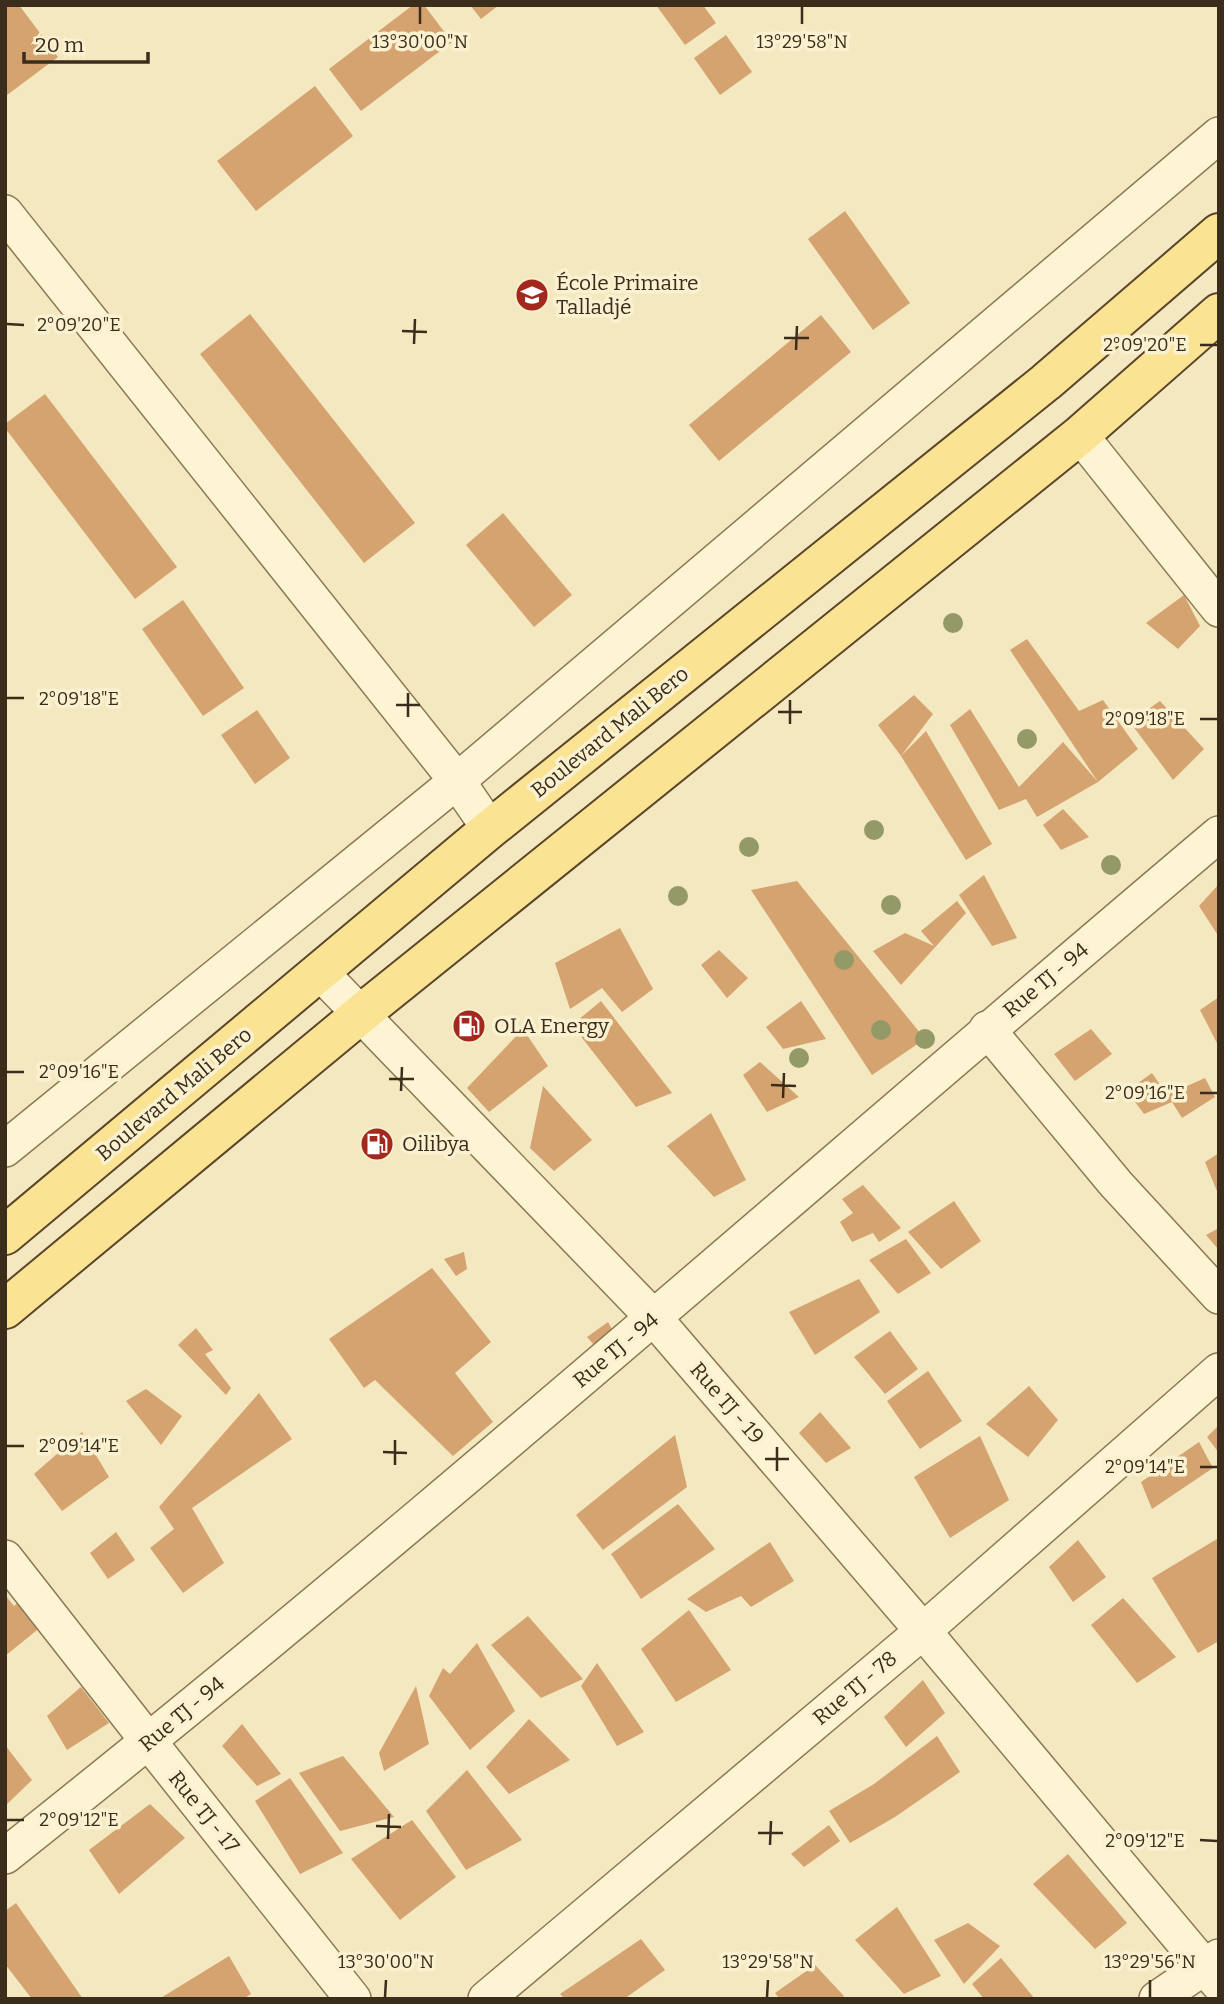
<svg xmlns="http://www.w3.org/2000/svg" width="1224" height="2004" font-family="Bitter,serif">
<rect width="100%" height="100%" fill="#f3e8bf"/>
<g fill="#d5a370">
<path d="M5,5H19L58,57L7,95L5,92Z"/>
<path d="M413,5H424L452,42L361,111L329,69Z"/>
<path d="M470,5H499L481,19Z"/>
<path d="M656,5H703L716,23L685,45Z"/>
<path d="M726,35L752,72L720,95L694,58Z"/>
<path d="M315,86L353,136L256,211L217,161Z"/>
<path d="M845,211L910,303L873,330L808,239Z"/>
<path d="M250,314L415,523L364,563L200,354Z"/>
<path d="M821,315L851,352L719,461L689,425Z"/>
<path d="M45,394L177,567L135,599L5,428V424Z"/>
<path d="M503,513L572,595L534,627L466,545Z"/>
<path d="M1184,595L1200,626L1178,649L1146,623Z"/>
<path d="M183,600L244,688L203,716L142,629Z"/>
<path d="M1027,639L1079,711L1103,700L1138,749L1098,782L1037,817L1026,799L999,810L950,725L970,709L1019,787L1063,742L1098,782L1010,650Z"/>
<path d="M914,695L933,714L901,756L926,731L992,844L966,860L901,756L878,725Z"/>
<path d="M1160,701L1204,749L1173,780L1130,722Z"/>
<path d="M257,710L290,758L255,784L221,735Z"/>
<path d="M1063,809L1089,837L1061,850L1043,825Z"/>
<path d="M984,875L1017,938L992,946L959,895Z"/>
<path d="M797,881L925,1039L872,1075L751,890Z"/>
<path d="M1219,884V937L1199,906Z"/>
<path d="M957,901L966,913L901,985L873,951L905,933L934,946L921,931Z"/>
<path d="M620,928L653,989L622,1012L602,988L570,1009L555,963Z"/>
<path d="M719,950L748,978L727,998L701,965Z"/>
<path d="M1219,997V1047L1200,1010Z"/>
<path d="M601,1001L672,1093L636,1107L572,1025Z"/>
<path d="M801,1001L826,1039L783,1049L766,1027Z"/>
<path d="M523,1029L548,1066L489,1112L467,1088Z"/>
<path d="M1091,1029L1112,1054L1075,1081L1054,1054Z"/>
<path d="M760,1062L799,1097L767,1112L743,1075Z"/>
<path d="M1152,1073L1167,1095L1205,1078L1215,1097L1182,1118L1172,1102L1144,1114L1127,1091Z"/>
<path d="M543,1086L592,1140L554,1171L530,1148Z"/>
<path d="M711,1113L746,1180L714,1197L667,1146Z"/>
<path d="M1219,1153V1196L1205,1162Z"/>
<path d="M863,1185L901,1228L879,1242L873,1233L852,1242L840,1222L853,1213L842,1199Z"/>
<path d="M954,1201L981,1241L941,1269L908,1232Z"/>
<path d="M1219,1228V1250L1206,1235Z"/>
<path d="M906,1239L931,1273L898,1294L869,1260Z"/>
<path d="M464,1252L467,1269L456,1276L444,1259Z"/>
<path d="M432,1268L491,1342L455,1373L493,1422L453,1456L375,1380L364,1388L329,1339Z"/>
<path d="M859,1279L880,1312L815,1355L789,1312Z"/>
<path d="M608,1322L618,1340L603,1355L587,1337Z"/>
<path d="M196,1328L213,1350L205,1354L231,1388L226,1395L178,1345Z"/>
<path d="M890,1331L918,1369L885,1394L854,1357Z"/>
<path d="M928,1371L962,1421L920,1449L887,1401Z"/>
<path d="M1029,1386L1058,1420L1028,1457L986,1424Z"/>
<path d="M146,1389L182,1416L161,1445L126,1401Z"/>
<path d="M259,1393L292,1439L192,1508L224,1563L183,1593L150,1548L174,1529L159,1507Z"/>
<path d="M820,1412L851,1448L826,1463L799,1433Z"/>
<path d="M1219,1425V1453L1207,1437Z"/>
<path d="M82,1432L109,1477L62,1511L34,1474Z"/>
<path d="M675,1435L687,1487L603,1550L576,1515Z"/>
<path d="M980,1436L1009,1500L950,1538L914,1477Z"/>
<path d="M1199,1442L1213,1468L1152,1509L1141,1482Z"/>
<path d="M678,1504L715,1549L641,1599L611,1554Z"/>
<path d="M116,1532L135,1560L108,1579L90,1553Z"/>
<path d="M1217,1539L1219,1641L1198,1653L1152,1578Z"/>
<path d="M1078,1540L1106,1577L1073,1602L1049,1567Z"/>
<path d="M770,1542L794,1581L751,1607L741,1596L706,1612L687,1599Z"/>
<path d="M5,1595L14,1606L27,1595L47,1622L5,1656Z"/>
<path d="M1123,1598L1176,1657L1137,1683L1091,1625Z"/>
<path d="M689,1610L731,1670L676,1702L641,1649Z"/>
<path d="M528,1616L583,1679L541,1698L491,1645Z"/>
<path d="M477,1643L515,1711L470,1750L429,1696L443,1668L450,1674Z"/>
<path d="M597,1663L644,1732L617,1746L581,1686Z"/>
<path d="M923,1680L945,1713L906,1747L884,1717Z"/>
<path d="M416,1686L429,1744L384,1771L379,1753Z"/>
<path d="M81,1687L109,1723L67,1750L47,1716Z"/>
<path d="M529,1719L570,1760L509,1794L486,1767Z"/>
<path d="M242,1724L281,1774L257,1786L222,1746Z"/>
<path d="M937,1736L960,1772L895,1817L850,1843L829,1811L874,1784Z"/>
<path d="M5,1745L32,1780L5,1806Z"/>
<path d="M343,1756L394,1817L340,1831L299,1773Z"/>
<path d="M467,1770L522,1840L466,1870L426,1811Z"/>
<path d="M290,1778L343,1853L300,1874L255,1801Z"/>
<path d="M150,1804L185,1838L119,1894L89,1850Z"/>
<path d="M412,1820L456,1877L400,1920L351,1859Z"/>
<path d="M829,1825L840,1841L804,1867L791,1854Z"/>
<path d="M1068,1854L1127,1923L1095,1949L1033,1884Z"/>
<path d="M16,1903L83,1999H32L5,1964V1911Z"/>
<path d="M897,1907L941,1976L904,1994L855,1940Z"/>
<path d="M968,1923L1000,1946L964,1984L934,1940Z"/>
<path d="M641,1939L665,1970L624,1999H565L560,1994Z"/>
<path d="M229,1956L251,1994L243,1999H159Z"/>
<path d="M1001,1958L1035,1999H984L972,1984Z"/>
<path d="M815,1965L844,1996L840,1999H780L775,1993Z"/>
</g>
<g fill="none" stroke-linecap="round" stroke-linejoin="round">
<defs>
<g id="minor">
<path d="M5,213L457,781L490,829"/>
<path d="M1080,435L1219,609"/>
<path d="M319,971L654,1318L923,1631L1219,1984"/>
<path d="M987,1029L1116,1184L1219,1296"/>
<path d="M5,1149L457,781L1219,135"/>
<path d="M5,1558L149,1742L353,1999"/>
<path d="M5,1856C420,1527 815,1175 1219,834"/>
<path d="M486,1999L923,1631L1219,1371"/>
<path d="M1157,1999L1219,1957"/>
</g>
<g id="primary">
<path d="M5,1235L490,829L1046,382L1219,233"/>
<path d="M5,1309L362,1013L1080,435L1219,313"/>
</g>
</defs>
<use href="#minor" stroke="#8d7855" stroke-width="38"/>
<use href="#primary" stroke="#5a452a" stroke-width="42"/>
<use href="#minor" stroke="#fcf4d3" stroke-width="35"/>
<use href="#primary" stroke="#fae392" stroke-width="38"/>
</g>
<g fill="#949a67">
<circle cx="953" cy="623" r="10"/>
<circle cx="1027" cy="739" r="10"/>
<circle cx="874" cy="830" r="10"/>
<circle cx="749" cy="847" r="10"/>
<circle cx="1111" cy="865" r="10"/>
<circle cx="678" cy="896" r="10"/>
<circle cx="891" cy="905" r="10"/>
<circle cx="844" cy="960" r="10"/>
<circle cx="881" cy="1030" r="10"/>
<circle cx="925" cy="1039" r="10"/>
<circle cx="799" cy="1058" r="10"/>
</g>
<path fill="none" stroke="#3b2d1b" stroke-width="2.5" d="M420,24V7M802,24V7M7,324L24,325M402,331L427,332M784,338H809M414,344L415,319M1200,345H1217M796,350L797,326M7,698H24M396,705H420M778,712H802M408,717V693M1200,719H1217M790,724V700M7,1072H24M389,1079H414M771,1085L796,1086M401,1091L402,1067M1200,1093H1217M783,1098L784,1073M7,1446H24M383,1452L407,1453M765,1459H789M395,1465V1440M1200,1467H1217M777,1471V1447M7,1820H24M376,1826L401,1827M758,1833H783M388,1839L389,1814M1200,1840L1217,1841M770,1845L771,1821M385,1997L386,1980M767,1997L768,1980M1150,1997V1980"/>
<defs>
<symbol id="school-disc" viewBox="-11 -11 22 22"><circle r="9.5" fill="#a3291e" stroke="#f9f1cf"/><path d="M0-5L7-2L0 1L-7-2ZM-4 1L0 2.5L4 1V4Q0 6-4 4Z" fill="#fff"/></symbol>
<symbol id="fuel-disc" viewBox="-11 -11 22 22"><circle r="9.5" fill="#a3291e" stroke="#f9f1cf"/><path d="M-5.5-6h7V0h2V4h1.3V-2.5L3-4.5l.8-.8L6-3V5H2.5V1h-1V6h-7ZM-4.2-4.7v3.2H.2V-4.7Z" fill="#fff"/></symbol>
</defs>
<g fill-rule="evenodd">
<use href="#school-disc" x="513" y="276" width="38" height="38"/>
<use href="#fuel-disc" x="450" y="1007" width="38" height="38"/>
<use href="#fuel-disc" x="358" y="1125" width="38" height="38"/>
</g>
<g text-anchor="middle" dominant-baseline="central" stroke-width="7" stroke-linejoin="round" paint-order="stroke">
<g font-size="21" fill="#3b2d1b" stroke="#f9f1cf" text-anchor="start">
<text x="556" y="283">École Primaire<tspan x="556" dy="24">Talladjé</tspan></text>
<text x="494" y="1026">OLA Energy</text>
<text x="402" y="1144">Oilibya</text>
</g>
<g font-size="21" fill="#3b2d1b" stroke="#f9f1cf">
<text transform="translate(610 732) rotate(-39)">Boulevard Mali Bero</text>
<text transform="translate(1046 980) rotate(-40)">Rue TJ - 94</text>
<text transform="translate(174 1094) rotate(-40)">Boulevard Mali Bero</text>
<text transform="translate(616 1350) rotate(-40)">Rue TJ - 94</text>
<text transform="translate(727 1403) rotate(49)">Rue TJ - 19</text>
<text transform="translate(855 1688) rotate(-40)">Rue TJ - 78</text>
<text transform="translate(182 1714) rotate(-40)">Rue TJ - 94</text>
<text transform="translate(204 1812) rotate(51)">Rue TJ - 17</text>
</g>
</g>
<g font-size="18" text-anchor="middle" fill="#3b2d1b" stroke="#f9f1cf" stroke-width="7" stroke-linejoin="round" paint-order="stroke">
<text x="420" y="48">13°30'00"N</text>
<text x="802" y="48">13°29'58"N</text>
<text x="79" y="331">2°09'20"E</text>
<text x="1145" y="351">2°09'20"E</text>
<text x="79" y="705">2°09'18"E</text>
<text x="1145" y="725">2°09'18"E</text>
<text x="79" y="1078">2°09'16"E</text>
<text x="1145" y="1099">2°09'16"E</text>
<text x="79" y="1452">2°09'14"E</text>
<text x="1145" y="1473">2°09'14"E</text>
<text x="79" y="1826">2°09'12"E</text>
<text x="1145" y="1847">2°09'12"E</text>
<text x="386" y="1968">13°30'00"N</text>
<text x="768" y="1968">13°29'58"N</text>
<text x="1150" y="1968">13°29'56"N</text>
</g>
<rect width="1224" height="2004" fill="none" stroke="#3b2d1b" stroke-width="14"/>
<path d="M24 52v10h124v-10" fill="none" stroke="#3b2d1b" stroke-width="3.5"/>
<text x="35" y="52" font-size="21" fill="#3b2d1b" stroke="#f9f1cf" stroke-width="5" paint-order="stroke">20 m</text>
</svg>
